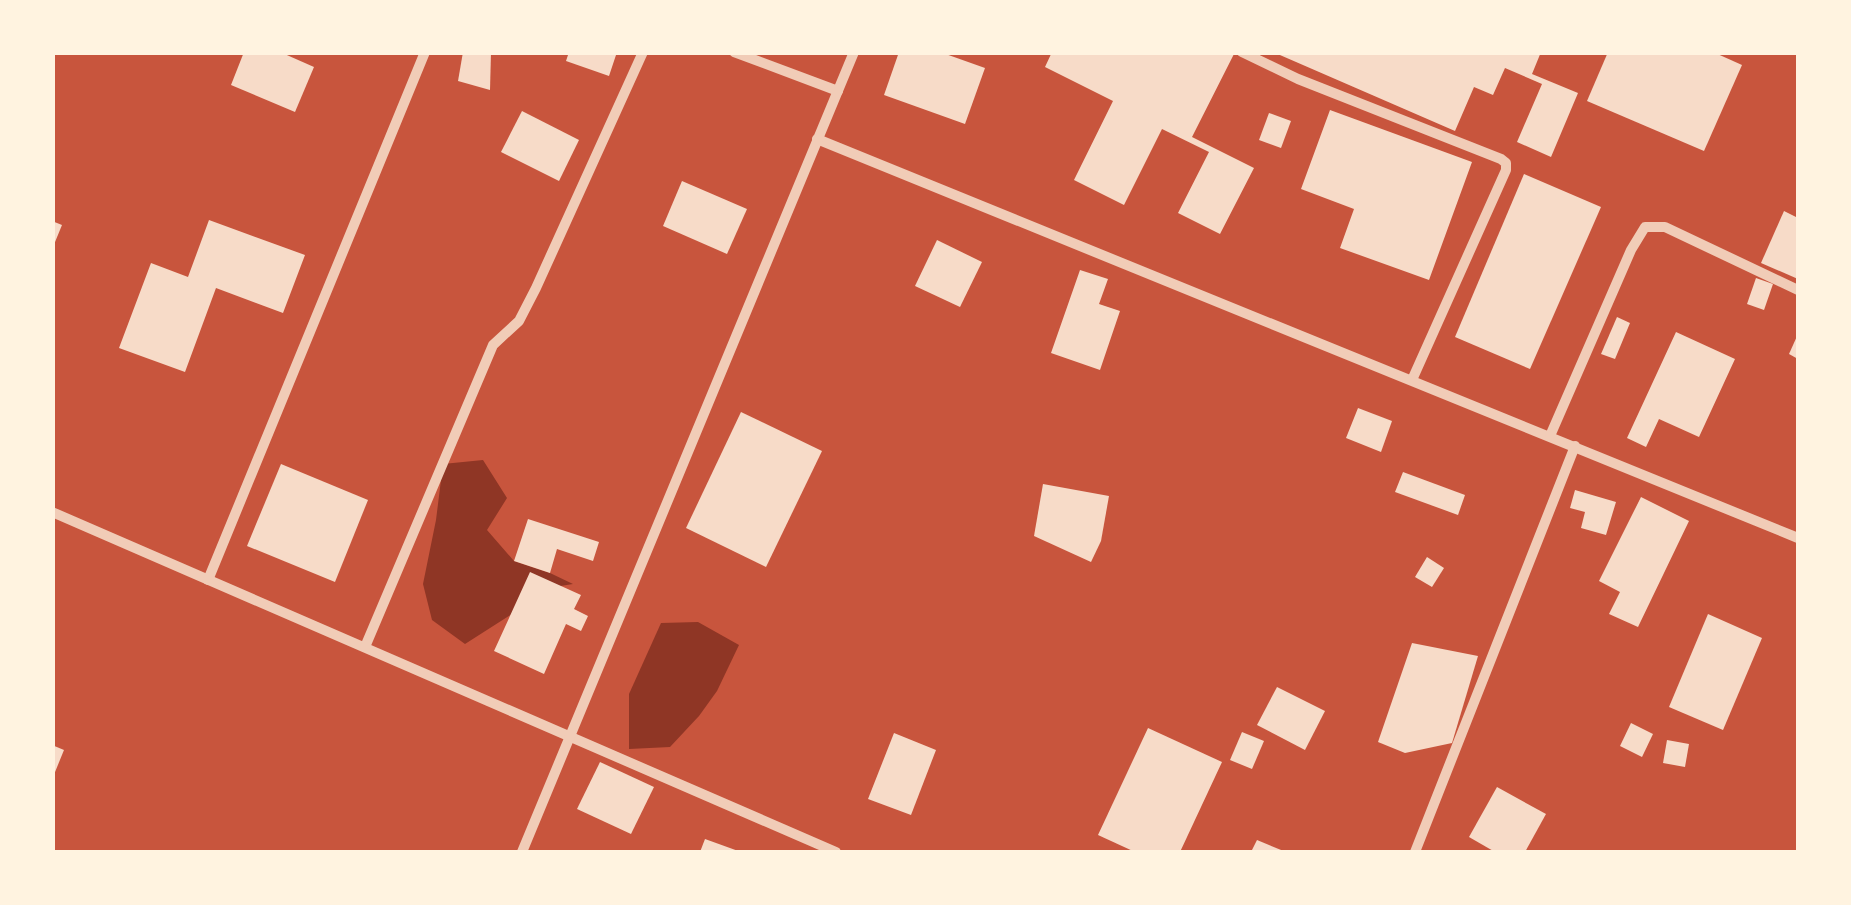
<svg xmlns="http://www.w3.org/2000/svg" width="1851" height="905" font-family="Cabin,sans-serif">
<rect width="100%" height="100%" fill="#c8553d"/>
<g fill="#8f3625">
<path d="M483,460L507,498L487,530L514,561L550,573L573,584L554,587L465,644L432,620L423,584L436,520L443,464Z"/>
<path d="M698,622L739,645L717,691L699,716L670,747L629,749V694L661,623Z"/>
</g>
<g fill="#f7dbc8">
<path d="M244,52H280L314,67L295,112L231,85Z"/>
<path d="M463,52H491L490,90L458,81Z"/>
<path d="M569,52H617L609,76L566,61Z"/>
<path d="M899,52H940L985,68L965,124L884,95Z"/>
<path d="M1052,52H1235L1192,137L1254,168L1220,234L1178,213L1209,152L1162,129L1124,205L1074,180L1113,101L1045,67Z"/>
<path d="M1273,52H1541L1532,74L1578,93L1551,157L1517,142L1542,84L1505,68L1493,95L1474,87L1455,131Z"/>
<path d="M1608,52H1713L1742,65L1704,151L1587,101Z"/>
<path d="M1330,110L1472,162L1429,280L1340,248L1354,209L1301,189Z"/>
<path d="M522,111L579,140L559,181L501,152Z"/>
<path d="M1269,113L1291,121L1281,148L1259,140Z"/>
<path d="M1524,174L1601,207L1530,369L1455,337Z"/>
<path d="M682,181L747,209L727,254L663,226Z"/>
<path d="M1784,211L1798,218V279L1761,263Z"/>
<path d="M209,220L305,255L283,313L216,288L185,372L119,348L151,263L188,277Z"/>
<path d="M52,221L62,225L53,247H52Z"/>
<path d="M937,240L982,262L960,307L915,286Z"/>
<path d="M1080,270L1108,279L1099,304L1120,311L1100,370L1051,353Z"/>
<path d="M1756,278L1773,284L1764,310L1747,304Z"/>
<path d="M1617,317L1630,323L1615,359L1601,354Z"/>
<path d="M1676,332L1735,359L1699,437L1659,419L1646,447L1627,438Z"/>
<path d="M1798,334V359L1789,354Z"/>
<path d="M1358,408L1392,421L1381,452L1346,438Z"/>
<path d="M741,412L822,451L766,567L686,528Z"/>
<path d="M281,464L368,500L335,582L247,546Z"/>
<path d="M1403,472L1465,495L1458,515L1395,492Z"/>
<path d="M1043,484L1109,496L1101,541L1091,562L1034,536Z"/>
<path d="M1575,490L1616,502L1606,535L1581,528L1585,512L1570,508Z"/>
<path d="M1641,497L1689,521L1638,627L1609,614L1620,592L1599,581Z"/>
<path d="M528,519L599,542L593,561L557,549L550,573L514,561Z"/>
<path d="M1427,557L1444,568L1432,587L1415,577Z"/>
<path d="M530,572L581,595L574,609L588,616L581,631L566,624L544,674L494,651Z"/>
<path d="M1708,614L1762,638L1723,730L1669,707Z"/>
<path d="M1412,643L1478,656L1452,743L1405,753L1378,742Z"/>
<path d="M1277,687L1325,711L1305,750L1257,725Z"/>
<path d="M1631,723L1653,734L1642,757L1620,746Z"/>
<path d="M1148,728L1222,762L1180,852H1135L1098,835Z"/>
<path d="M1242,732L1264,741L1252,769L1230,760Z"/>
<path d="M894,733L936,750L911,815L868,799Z"/>
<path d="M1667,740L1689,744L1685,767L1663,763Z"/>
<path d="M52,745L64,750L53,777H52Z"/>
<path d="M600,762L654,787L631,834L577,809Z"/>
<path d="M1497,787L1546,814L1525,852H1495L1469,837Z"/>
<path d="M705,839L741,852H700Z"/>
<path d="M1257,840L1286,852H1251Z"/>
</g>
<g fill="none" stroke-linecap="round" stroke-linejoin="round">
<g stroke="#f1ccb7" stroke-width="10">
<path d="M734,52L838,91"/>
<path d="M1242,52L1298,79L1501,159L1506,163V170L1412,380"/>
<path d="M817,139L1798,538"/>
<path d="M1550,436L1631,250L1645,227H1665L1798,290"/>
<path d="M52,512L836,852"/>
<path d="M208,580L425,52"/>
<path d="M365,647L493,345L519,321L536,288L643,52"/>
<path d="M522,852L854,52"/>
<path d="M1415,852L1575,446"/>
</g>
</g>
<rect width="1851" height="905" fill="none" stroke="#fff3e0" stroke-width="110"/>
</svg>
